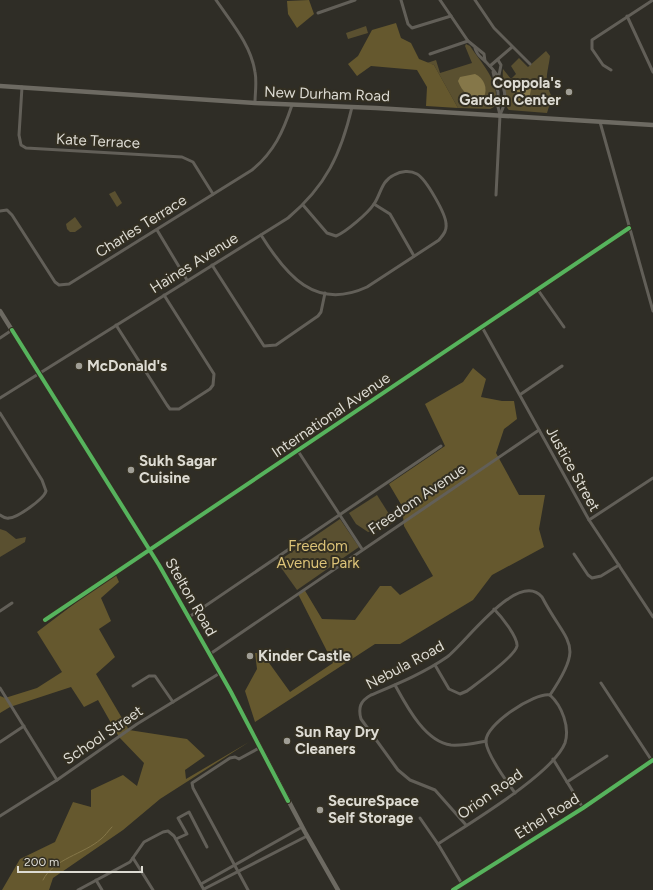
<svg xmlns="http://www.w3.org/2000/svg" width="653" height="890" font-family="Figtree,sans-serif">
<rect width="100%" height="100%" fill="#2f2d26"/>
<g fill="#5a5030">
<path d="M366,26L368,33L348,39L346,33Z"/>
<path d="M466,44L470,46C482,64 503,85 494,107L490,109L458,108L434,65L427,63L436,60L440,73L472,63L465,46Z"/>
<path d="M546,51L550,56C548,73 543,80 552,97L547,113L509,110C504,106 502,76 503,69L511,79L516,74L511,66L519,58L528,67Z"/>
<path d="M115,191L122,203L117,207L109,194Z"/>
<path d="M75,217L82,227L75,232H70L67,229L66,224Z"/>
<path d="M377,495L394,522L385,528L368,532L356,524L349,513Z"/>
<path d="M340,519L359,547L297,590L277,562Z"/>
<path d="M0,529L6,531L16,539L26,537L25,542L0,557Z"/>
</g>
<g fill="#65582e">
<path d="M309,0L314,14L297,28L288,14L287,1Z"/>
<path d="M396,23L401,38L411,43L419,59L434,65L458,108L426,106L427,87L417,70L371,66L357,76L348,64L358,56L372,30Z"/>
<path d="M473,368L486,379L481,397L502,401H514L517,419L504,429L496,453L519,495H545L539,529L544,547L492,575L473,600L400,644H375L255,722L245,691L257,669L255,653H262L290,692L333,663L298,594L304,589L322,619L355,620L380,586H391L400,595L433,576L404,526L402,506L389,484L445,446L425,404L463,382Z"/>
<path d="M115,573L119,582L101,598L111,621L99,629L115,657L96,674L129,730L187,739L205,756L185,770L186,779L249,742L160,799L123,830L53,878L49,890H2L20,859L55,842L73,802L91,807V790L123,775L137,786L144,763L119,737L98,700L84,707L71,687L10,707L0,713V696L5,698L37,688L62,672L37,632Z"/>
</g>
<g fill="#857749">
<path d="M475,74C484,78 488,88 484,97C470,98 463,94 458,81L460,77Z"/>
<path d="M530,80L532,84L529,100L518,101L517,89Z"/>
</g>
<g fill="none" stroke-linecap="round" stroke-linejoin="round">
<path stroke="#857749" stroke-width="1" d="M43,880C53,859 84,854 101,839C105,836 108,831 112,827"/>
<g stroke="#625f58" stroke-width="3">
<path d="M216,0C231,22 251,45 255,72C257,82 255,93 255,103"/>
<path d="M401,0L408,24L412,28L451,16"/>
<path d="M440,0L468,41L484,54L485,61"/>
<path d="M475,0L494,28L530,64"/>
<path d="M318,13L355,0"/>
<path d="M627,16L653,72"/>
<path d="M475,48C477,56 481,57 486,62C502,78 511,93 500,115"/>
<path d="M430,54L468,41"/>
<path d="M498,60L501,65L499,75"/>
<path d="M490,66L512,47"/>
<path d="M611,70L603,65L592,49V40L653,0"/>
<path d="M493,72L498,92V107L500,115L496,195"/>
<path d="M22,87L19,135L21,145L26,148L182,157L193,162L213,194"/>
<path d="M600,122L653,311"/>
<path d="M374,204L390,214L414,256"/>
<path d="M0,211L7,210L12,215L55,282L59,285L69,284L252,170C274,152 283,132 292,105"/>
<path d="M157,230L187,280"/>
<path d="M261,235C286,275 315,311 367,287L439,240C443,235 447,231 446,224C446,214 426,179 417,174C410,170 401,171 394,175C381,181 381,194 374,204C368,213 346,232 336,236L327,233L303,205"/>
<path d="M212,265L264,346L276,345L318,316L321,312L325,293"/>
<path d="M538,290L564,327"/>
<path d="M116,325L167,405L170,409H179L210,389L213,385L214,374L164,295"/>
<path d="M482,327L589,520L653,617"/>
<path d="M0,338L12,330"/>
<path d="M521,394L562,366"/>
<path d="M0,398L288,218C326,186 341,154 352,107"/>
<path d="M0,413L42,480L46,491C44,499 17,518 9,518C5,519 3,517 0,515"/>
<path d="M298,451L362,549"/>
<path d="M589,520L653,478"/>
<path d="M574,554L588,575L592,578L601,576L619,565"/>
<path d="M0,611L12,603"/>
<path d="M189,617L441,446"/>
<path d="M45,620L629,228"/>
<path d="M210,654L539,430"/>
<path d="M435,665L449,689L460,694L467,691C476,684 515,657 517,646C518,637 501,616 494,609"/>
<path d="M601,683L652,761"/>
<path d="M395,685C406,705 425,742 451,745C462,746 475,743 486,741"/>
<path d="M133,686L149,676H155L173,702"/>
<path d="M0,688L57,780"/>
<path d="M0,742L24,726"/>
<path d="M553,759L583,808"/>
<path d="M567,782L607,756"/>
<path d="M515,793C507,782 487,755 486,742C484,725 535,692 550,695"/>
<path d="M0,816L57,780L137,724L220,673"/>
<path d="M420,818L438,844L462,884"/>
<path d="M466,825L435,790L410,780L398,770L361,719C358,708 360,701 371,695C397,684 424,673 447,657C465,644 518,569 542,597C567,645 586,642 550,695"/>
<path d="M176,839L187,834L178,818L189,812L207,847"/>
<path d="M438,844C468,824 553,774 565,743C570,727 562,706 550,695"/>
<path d="M133,858L153,890"/>
<path d="M96,880L102,890"/>
<path d="M201,884L302,827"/>
<path d="M204,889L307,836"/>
<path d="M78,890L130,862L144,842L163,832L168,831L174,836L204,890"/>
<path d="M248,890L193,788L192,783L230,758L235,757L239,759L261,747"/>
<path d="M453,890L583,808L653,760"/>
</g>
<g stroke="#6d6a62" stroke-width="4.5">
<path d="M0,86L255,103L376,108L653,125"/>
<path d="M0,311L159,565L231,692L305,832L338,890"/>
</g>
<defs>
<g id="cycleway">
<path d="M12,330L159,565L231,692L288,801"/>
<path d="M45,620L629,228"/>
<path d="M453,890L583,808L653,760"/>
</g>
</defs>
<use href="#cycleway" stroke="#332f22" stroke-width="6"/>
<use href="#cycleway" stroke="#56b35d" stroke-width="4"/>
</g>
<g fill="#a09e96" stroke="#332f22" stroke-width="1.5">
<circle cx="569" cy="92" r="4"/>
<circle cx="79" cy="366" r="4"/>
<circle cx="131" cy="470" r="4"/>
<circle cx="250" cy="656" r="4"/>
<circle cx="287" cy="741" r="4"/>
<circle cx="320" cy="810" r="4"/>
</g>
<g text-anchor="middle" dominant-baseline="central" stroke-width="4" stroke-linejoin="round" paint-order="stroke">
<g font-size="15" font-weight="bold" fill="#dddbd3" stroke="#332f22" text-anchor="start">
<text x="561" y="83" text-anchor="end">Coppola's<tspan x="561" dy="17">Garden Center</tspan></text>
<text x="87" y="366">McDonald's</text>
<text x="139" y="461">Sukh Sagar<tspan x="139" dy="17">Cuisine</tspan></text>
<text x="258" y="656">Kinder Castle</text>
<text x="295" y="732">Sun Ray Dry<tspan x="295" dy="17">Cleaners</tspan></text>
<text x="328" y="801">SecureSpace<tspan x="328" dy="17">Self Storage</tspan></text>
</g>
<g font-size="15" fill="#dddbd3" stroke="#332f22">
<text transform="translate(327 94) rotate(2)">New Durham Road</text>
<text transform="translate(98 141) rotate(3)">Kate Terrace</text>
<text transform="translate(141 226) rotate(-32)">Charles Terrace</text>
<text transform="translate(194 263) rotate(-32)">Haines Avenue</text>
<text transform="translate(331 415) rotate(-34)">International Avenue</text>
<text transform="translate(573 469) rotate(61)">Justice Street</text>
<text transform="translate(417 499) rotate(-34)">Freedom Avenue</text>
<text transform="translate(191 597) rotate(60)">Stelton Road</text>
<text transform="translate(405 665) rotate(-28)">Nebula Road</text>
<text transform="translate(103 735) rotate(-34)">School Street</text>
<text transform="translate(490 794) rotate(-35)">Orion Road</text>
<text transform="translate(547 816) rotate(-32)">Ethel Road</text>
</g>
<g font-size="15" fill="#dcc378" stroke="#332f22">
<text x="318" y="546">Freedom<tspan x="318" dy="17">Avenue Park</tspan></text>
</g>
</g>
<path d="M18 866v6h124v-6" fill="none" stroke="#dddbd3" stroke-width="2"/>
<text x="24" y="866" font-size="12" fill="#dddbd3" stroke="#332f22" stroke-width="3" paint-order="stroke">200 m</text>
</svg>
